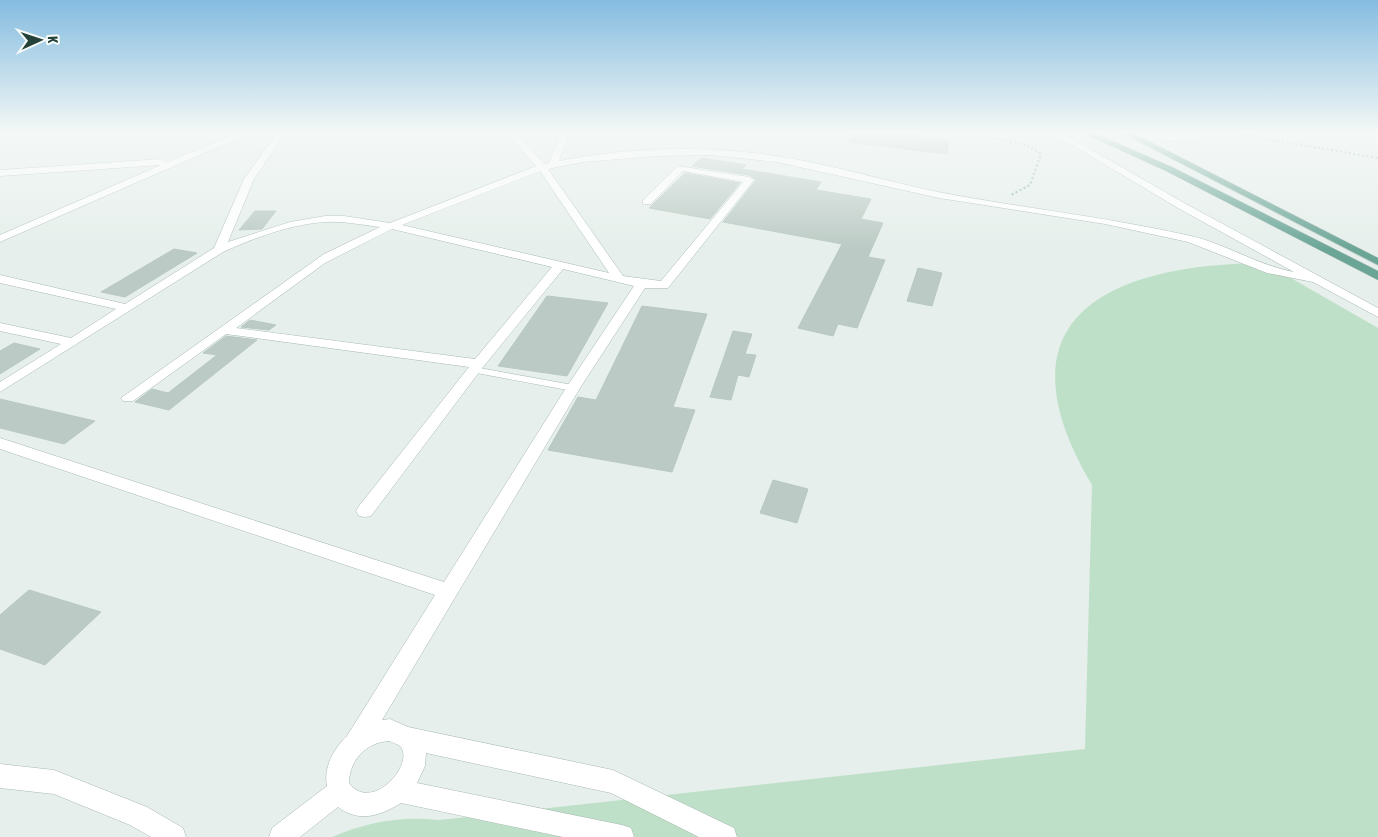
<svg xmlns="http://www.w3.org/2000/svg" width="1378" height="837" font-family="'Asap Condensed',sans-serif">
<rect width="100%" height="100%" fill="#e6efeb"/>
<path fill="#bfe0c8" d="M1265,263L1378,328V837H332C368,822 400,816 439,820L1085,749L1092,485C992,316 1111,264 1265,263Z"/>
<g fill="#bbcac4" stroke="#b8c9c2">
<path d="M850,133H896L949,141L947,154L849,142Z"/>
<path d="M701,158L746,165L742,169L821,182L816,190L871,199L861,219L883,223L868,257L885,260L857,328L838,324L833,336L798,328L842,244L723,222L756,180L749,175L692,166Z"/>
<path d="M685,173L740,183L710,219L649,208Z"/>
<path d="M255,211H276L262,229L239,230Z"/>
<path d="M174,249L197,253L125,297L101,292Z"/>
<path d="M918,268L942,273L932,306L907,301Z"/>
<path d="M547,296L608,303L567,376L498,366Z"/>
<path d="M642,306L707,314L673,407L695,410L672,472L548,450L578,397L596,400Z"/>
<path d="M250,320L276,325L269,330L241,327Z"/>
<path d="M733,331L752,334L745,354L756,355L749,377L738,375L731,400L710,397Z"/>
<path d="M226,336L257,340L169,410L135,402L152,389L168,393L217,355L203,353Z"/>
<path d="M14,343L40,349L0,374V351Z"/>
<path d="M0,399L95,421L64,444L0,428Z"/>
<path d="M773,480L808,489L797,523L760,513Z"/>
<path d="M29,590L101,612L45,665L0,649V615Z"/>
</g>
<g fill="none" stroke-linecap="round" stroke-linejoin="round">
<defs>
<path id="service" d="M474,367L573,385L578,388L573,391L471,372L469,370Z"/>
<g id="minor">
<path d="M238,133H250L0,242V235L161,165L0,176V170L162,159L166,163Z"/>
<path d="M277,133H285L254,179L228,242L290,222L325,216H344L390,223L536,166L507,133H516L544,164L549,163L561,133H569L559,161C629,147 705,145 776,156C831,164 884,181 938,192C1022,208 1107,217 1191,236C1226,244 1257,265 1294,272L1178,208L1052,133H1062L1186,204L1378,308V317L1313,282L1267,273L1188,242L1105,224L939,198L777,162L711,155L657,156L583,162L548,169L623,276L661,281L743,182L683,171L651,204H643V200L678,166L749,177L754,180L668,288H645L580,388L382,720L390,719L408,727L613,770L734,828L737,837H699L611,793L426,753L425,766L417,783L622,825L631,828L634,837H563L401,803C380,816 359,823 338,807L300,837H269L272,828L327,786C323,768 334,748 347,736L435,595L0,449V438L444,582L566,388L634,286L563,269L483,367L371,516L365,517L359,516L356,511L359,506L469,367L226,334L133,401H123L121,398L324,254L380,227C362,225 344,221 326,222C291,224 254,238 223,252L0,392V382L61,344L0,331V323L71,338L116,309L0,283V275L125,304L214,248L244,179ZM540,171L609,273L402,225ZM392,229L552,267L475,359L236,328L325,263ZM389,741C392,742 397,744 400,746C416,763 372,814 349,783C349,761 366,742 389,741Z"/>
<path d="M1124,133L1171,135L1230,133L1226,136L1171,141L1128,136Z"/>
<path d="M0,764L54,770L147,807L183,828L186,837H151L130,825L54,794L0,788Z"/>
</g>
<g id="primary">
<path d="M1083,133H1094L1172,167L1378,271V280L1166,171Z"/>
<path d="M1122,133H1133L1378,258V265Z"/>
</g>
</defs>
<use href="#service" stroke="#a8b8b2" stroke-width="1"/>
<use href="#minor" stroke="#a8b8b2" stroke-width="1"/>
<use href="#primary" stroke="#c2cac8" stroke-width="1"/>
<g stroke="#86b3a5" stroke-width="2" stroke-dasharray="2 2.5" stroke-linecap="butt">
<path d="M1238,134L1378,158"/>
<path d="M988,137L1026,145L1041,154L1030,185L1011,195"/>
</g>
<use href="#service" fill="#fff" fill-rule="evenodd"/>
<use href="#minor" fill="#fff" fill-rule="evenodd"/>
<use href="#primary" fill="#6aa596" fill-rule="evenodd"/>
</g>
<linearGradient id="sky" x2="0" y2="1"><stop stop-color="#84bce0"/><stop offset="0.53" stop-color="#f4f8f6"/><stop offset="1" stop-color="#f4f8f6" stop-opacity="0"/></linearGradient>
<rect width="1378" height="250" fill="url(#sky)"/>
<g transform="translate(40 40) rotate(87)" stroke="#f7fbf9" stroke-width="4" paint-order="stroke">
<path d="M0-4L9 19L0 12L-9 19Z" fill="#24423a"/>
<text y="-8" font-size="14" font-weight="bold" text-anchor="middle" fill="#24423a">K</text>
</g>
</svg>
